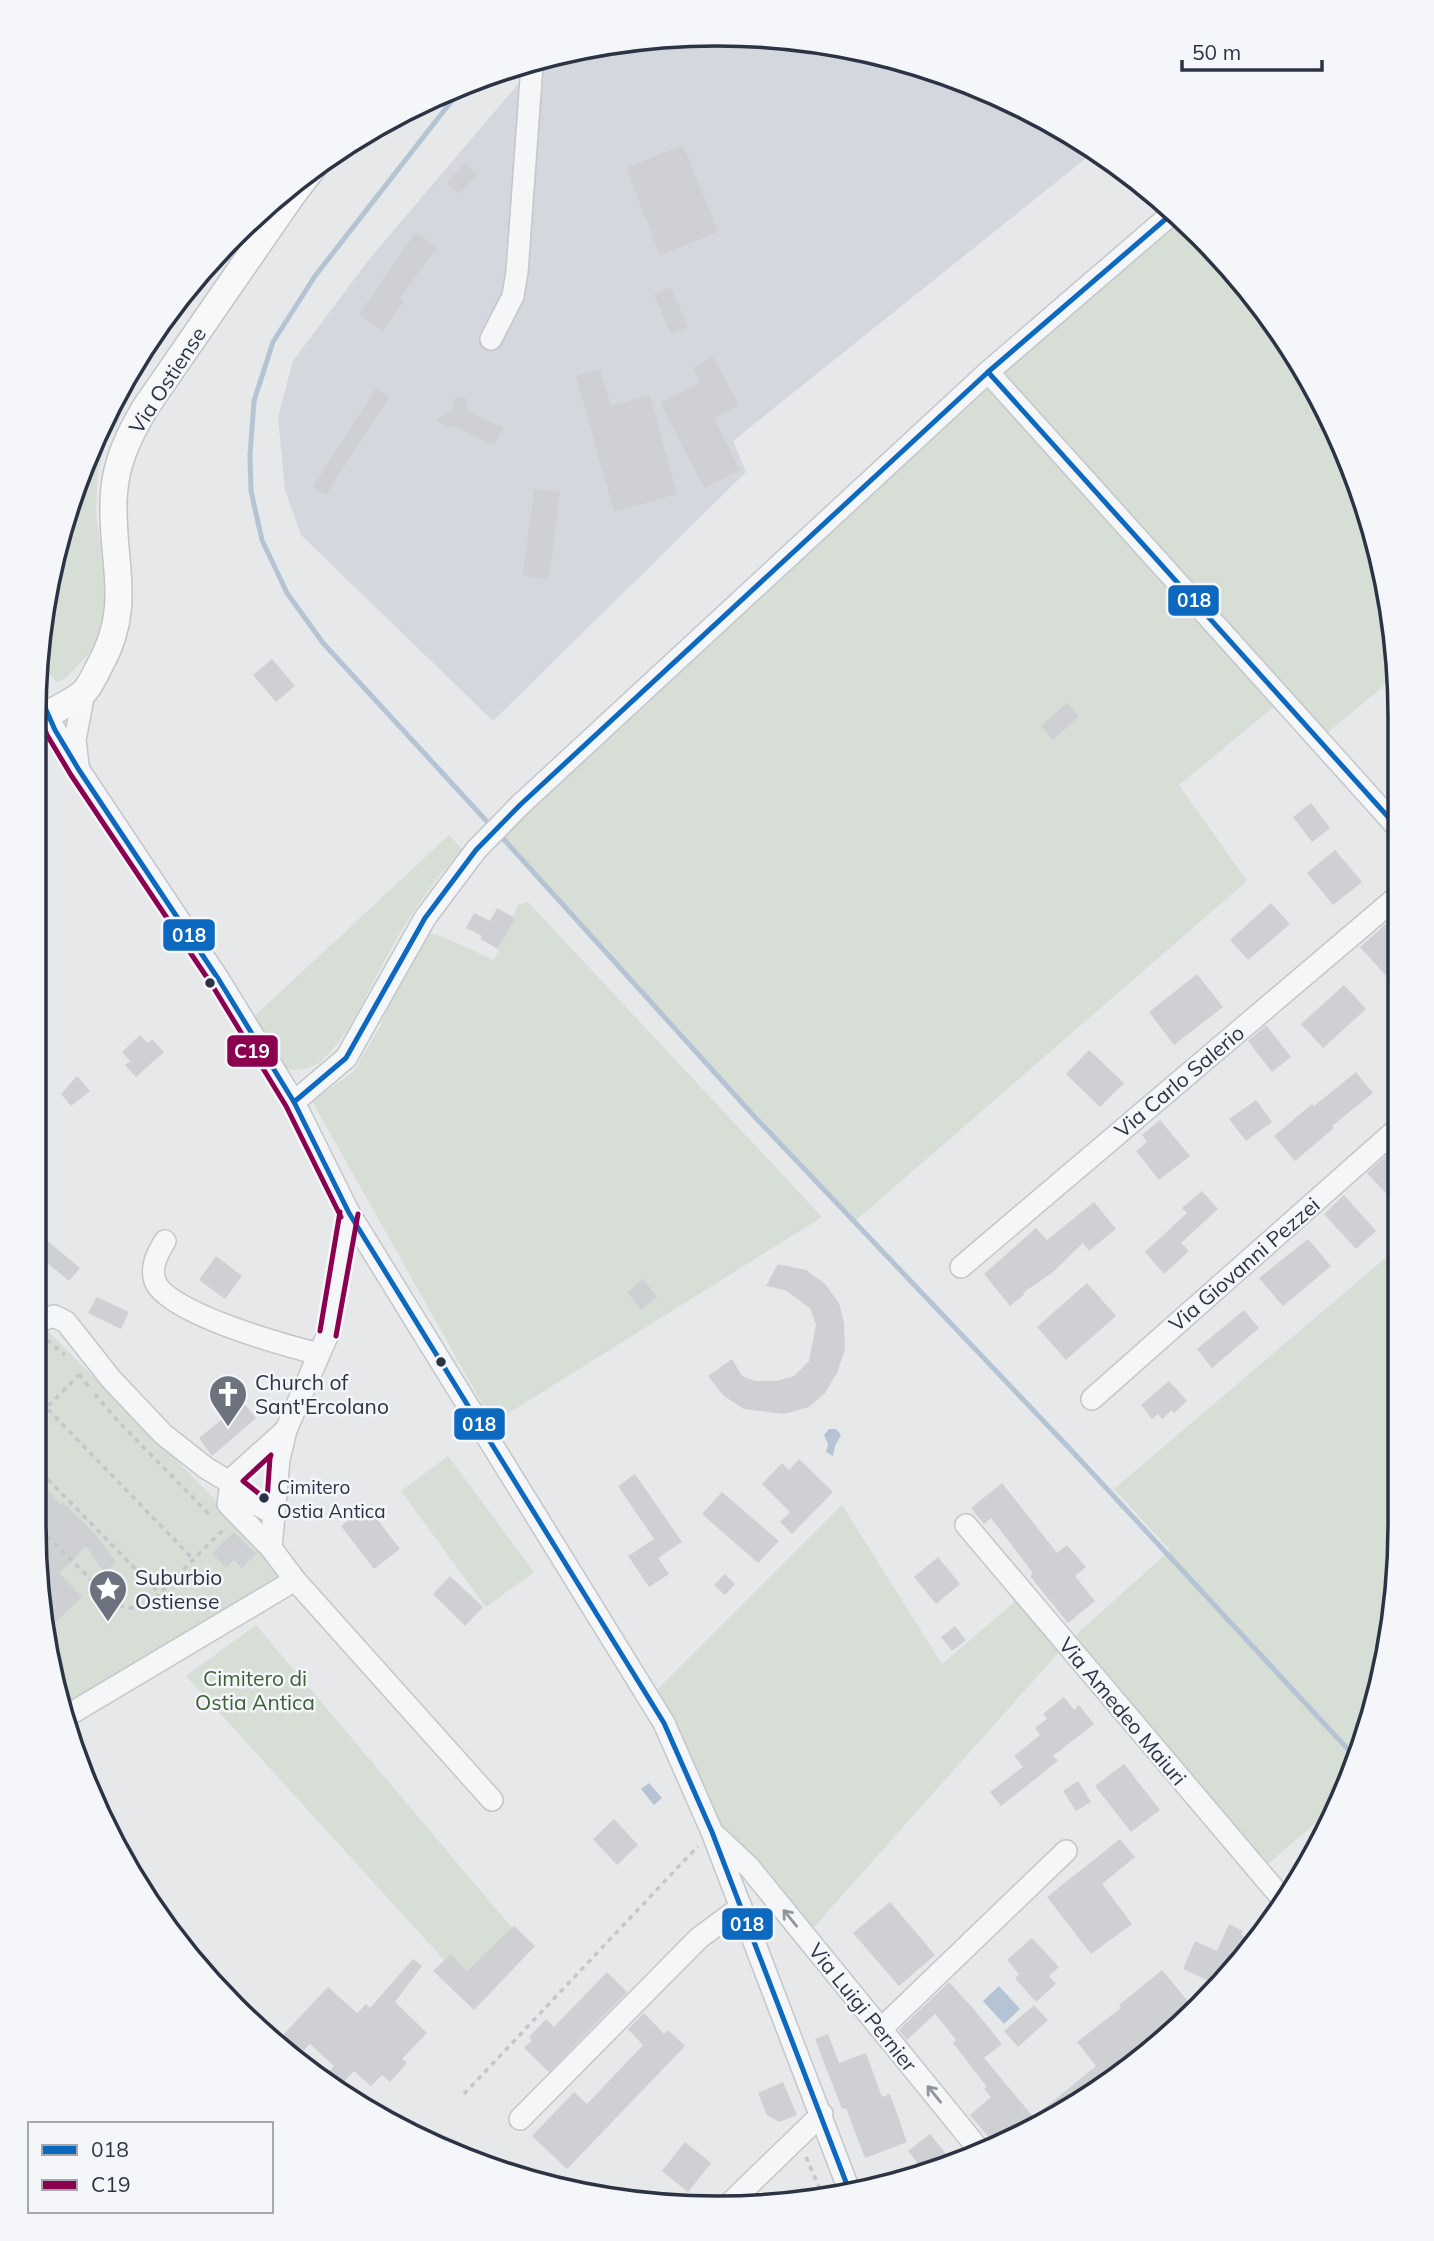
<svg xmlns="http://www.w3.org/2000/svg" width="1434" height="2241" font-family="Mulish,sans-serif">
<rect width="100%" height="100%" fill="#e6e8ea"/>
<path fill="#d4d7dd" d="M672,35L806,39L936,69L1059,125L1095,151L733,441L746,472L493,721L301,535L285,490L278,417L293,361L371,257L542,56Z"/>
<g fill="#d6ded6">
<path d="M1175,211L1259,300L1330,414L1378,540L1399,673L1319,740L1282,700L1179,785L1247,881L854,1222L489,822Z"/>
<path d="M125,409L106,444L98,471L96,511L107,603L94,648L66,678L57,682L51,676L47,664L46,604L93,451Z"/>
<path d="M449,835L463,850C434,879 411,913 391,949C369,986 353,1033 320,1062C314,1067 302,1070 295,1070C273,1069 259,1039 247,1023Z"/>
<path d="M528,902L822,1217L493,1423L312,1101L353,1072L380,1027L404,968L425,932L443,937L494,960L518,905Z"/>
<path d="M1397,1248L1395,1613L1349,1786L1338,1803L1259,1872L1066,1644L806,1936L712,1832L649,1698L842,1505L942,1664L1024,1594L1067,1643L1170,1550L1114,1489Z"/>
<path d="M35,1318L295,1580L64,1710L33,1524Z"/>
<path d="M448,1456L534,1572L486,1607L401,1491Z"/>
<path d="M256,1625L513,1929L464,1982L186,1676Z"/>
</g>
<g fill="#b4c4d5">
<path d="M829,1429H836L841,1435L835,1446L833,1456L826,1452L828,1444L824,1435Z"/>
<path d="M649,1783L662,1798L654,1805L641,1789Z"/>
<path d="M999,1986L1020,2009L1004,2024L983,2001Z"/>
</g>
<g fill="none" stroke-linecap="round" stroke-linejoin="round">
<g stroke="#b4c4d5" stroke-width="5">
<path d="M464,85L315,276L273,342L254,401L250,455L251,491L262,540L287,593L323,643L492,827"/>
<path d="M499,834L753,1115L1071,1450L1356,1758"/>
</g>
</g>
<g fill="#ced0d3">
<path d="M683,145L718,232L660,255L626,168Z"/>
<path d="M465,163L477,175L459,194L447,183Z"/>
<path d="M416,232L437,248L400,298L404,301L382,331L359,314Z"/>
<path d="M671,287L688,327L671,334L654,294Z"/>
<path d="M713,357L739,405L714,418L740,470L704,488L660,403L701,382L693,368Z"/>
<path d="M600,369L611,406L650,395L677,494L614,512L576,376Z"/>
<path d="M376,388L389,397L326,495L313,487Z"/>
<path d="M457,397H463L467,400L468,411L503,428L494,446L454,426L447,428L436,419L452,411L453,402Z"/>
<path d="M534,489L560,492L549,579L523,576Z"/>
<path d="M272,659L295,686L276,702L253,675Z"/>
<path d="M1067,703L1079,716L1053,740L1041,726Z"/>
<path d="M1311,803L1330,828L1312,842L1293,817Z"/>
<path d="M1335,850L1362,882L1333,905L1307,873Z"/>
<path d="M1271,903L1290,924L1248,960L1230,940Z"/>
<path d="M497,908L515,918L498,949L480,939L482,936L466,928L474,913L490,921Z"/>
<path d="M1386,924L1398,938V989L1360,947Z"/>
<path d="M1197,974L1223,1007L1174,1045L1149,1012Z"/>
<path d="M1344,985L1366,1009L1323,1048L1301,1024Z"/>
<path d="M1266,1025L1291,1057L1272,1072L1248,1041Z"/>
<path d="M140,1035L148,1043L152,1039L164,1052L136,1077L125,1065L130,1061L122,1052Z"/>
<path d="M1089,1050L1124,1083L1100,1107L1066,1074Z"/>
<path d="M1356,1072L1373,1093L1332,1126L1334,1128L1295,1161L1274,1136L1312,1104L1314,1106Z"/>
<path d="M77,1076L90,1091L71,1106L61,1094Z"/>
<path d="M1256,1100L1272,1122L1246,1141L1229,1119Z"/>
<path d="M1160,1120L1190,1156L1159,1180L1136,1151L1147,1142L1142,1135Z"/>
<path d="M1387,1155L1397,1166V1205L1367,1173Z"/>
<path d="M1202,1191L1218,1209L1181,1243L1189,1251L1164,1274L1145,1252L1187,1213L1182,1208Z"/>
<path d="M1344,1195L1376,1231L1356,1249L1324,1214Z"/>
<path d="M1094,1202L1116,1229L1089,1251L1083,1243L1053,1272L1023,1293L1025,1294L1010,1306L984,1274L1036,1228L1047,1240Z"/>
<path d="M1308,1239L1331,1266L1283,1306L1259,1278Z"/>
<path d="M46,1240L80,1268L69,1281L35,1253Z"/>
<path d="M216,1256L242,1276L225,1299L199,1280Z"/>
<path d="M778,1264L806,1270L825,1284L839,1303L844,1323L845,1349L837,1373L825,1393L809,1407L784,1414L744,1409L724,1396L708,1376L732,1359L742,1376L755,1381H776L794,1376L809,1361L816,1325L810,1308L785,1290L766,1286Z"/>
<path d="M643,1279L657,1297L641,1310L627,1292Z"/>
<path d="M1087,1283L1116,1316L1066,1360L1037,1327Z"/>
<path d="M97,1297L129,1312L121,1329L88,1313Z"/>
<path d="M1244,1310L1259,1328L1212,1368L1197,1349Z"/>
<path d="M1169,1381L1187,1401L1174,1413L1172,1410L1162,1419L1158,1414L1152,1419L1141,1405Z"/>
<path d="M243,1402L256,1418L212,1456L199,1438Z"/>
<path d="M799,1459L833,1492L792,1534L780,1522L790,1512L762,1484L782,1463L789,1470Z"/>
<path d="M34,1474L61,1505L63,1503L97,1536L116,1563L104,1572L86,1546L59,1573L82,1597L50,1627L33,1524Z"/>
<path d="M635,1474L682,1542L658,1558L669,1574L649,1587L628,1556L654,1539L618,1486Z"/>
<path d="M1002,1483L1057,1553L1067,1545L1086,1567L1075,1576L1095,1601L1068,1623L1030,1576L1033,1573L991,1518L984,1524L971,1508Z"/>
<path d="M722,1492L779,1541L758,1563L702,1514Z"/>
<path d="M367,1506L400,1549L374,1569L341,1526Z"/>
<path d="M234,1532L256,1554L242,1568L234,1560L226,1567L212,1553Z"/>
<path d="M938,1557L960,1584L936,1604L914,1577Z"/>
<path d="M725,1574L735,1584L725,1595L714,1585Z"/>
<path d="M450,1576L483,1607L465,1626L433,1594Z"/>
<path d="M955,1626L966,1640L952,1651L941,1637Z"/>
<path d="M1064,1697L1074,1710L1079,1705L1094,1724L1053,1756L1058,1761L1001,1806L990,1792L1023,1767L1014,1756L1040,1735L1035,1728L1047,1719L1043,1714Z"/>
<path d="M1124,1764L1160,1810L1131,1832L1095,1786Z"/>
<path d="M1078,1781L1091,1802L1076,1811L1063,1791Z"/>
<path d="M614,1819L638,1845L617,1865L593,1839Z"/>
<path d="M1120,1839L1135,1857L1102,1884L1132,1924L1091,1954L1047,1897Z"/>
<path d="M890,1902L935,1955L899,1986L853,1933Z"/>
<path d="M1229,1924L1243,1931L1241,1935L1246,1937L1228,1977L1219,1986L1183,1969L1195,1941L1217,1951Z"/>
<path d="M514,1926L535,1946L474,2010L433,1971L451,1954L467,1971Z"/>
<path d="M1032,1938L1059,1967L1049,1976L1056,1984L1036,2002L1015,1978L1019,1974L1007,1960Z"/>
<path d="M413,1959L422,1966L395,2002L427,2033L402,2059L407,2063L390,2082L382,2075L371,2086L354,2071L336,2090L322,2080L334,2066L310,2044L301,2053L282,2036L328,1987L357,2013L366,2004L370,2008Z"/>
<path d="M1162,1970L1192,2006L1134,2053L1137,2056L1090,2092L1092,2095L1038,2119L1036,2115L1096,2066L1077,2042L1121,2008L1119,2005Z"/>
<path d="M607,1972L627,1992L549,2072L524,2048L532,2040L529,2037L546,2019L554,2027Z"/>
<path d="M949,1982L971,2006L1002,2044L984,2058L1036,2120L991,2140L970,2115L991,2097L984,2089L987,2087L953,2043L956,2040L935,2014L907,2040L899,2030Z"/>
<path d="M1034,2005L1048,2020L1018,2047L1004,2031Z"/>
<path d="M644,2013L664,2034L668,2030L685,2046L567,2169L532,2136L574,2092L587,2104L643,2045L628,2029Z"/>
<path d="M828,2034L839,2063L866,2053L882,2097L890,2094L907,2142L865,2158L846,2108L842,2109L815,2039Z"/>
<path d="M783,2082L797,2115L779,2122L767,2115L758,2093Z"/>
<path d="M930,2134L950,2159L924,2171L908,2151Z"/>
<path d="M685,2142L711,2163L688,2192L662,2171Z"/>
</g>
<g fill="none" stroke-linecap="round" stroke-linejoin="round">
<defs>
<g id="minor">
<path d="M491,339L513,296L517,272L532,65L527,61"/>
<path d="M988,372L1399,829"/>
<path d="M39,720L46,715L79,770L219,980L294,1102L349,1213L664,1723L712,1832L849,2190"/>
<path d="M78,765L75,740L84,692"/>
<path d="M294,1102L346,1058L425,918L476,850L520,805L988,372L1175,211"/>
<path d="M165,1241C158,1253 150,1266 155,1281C166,1313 287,1346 319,1354"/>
<path d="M961,1267L1398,896"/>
<path d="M39,1321L54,1316L66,1322L111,1379L163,1434L206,1468L231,1483L258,1505L274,1514"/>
<path d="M1092,1399L1397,1129"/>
<path d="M966,1525L1280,1896"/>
<path d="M271,1548L279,1459L286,1430L328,1334L349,1213"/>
<path d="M295,1580L492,1800"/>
<path d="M65,1717L295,1580L271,1548L228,1504L231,1483L236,1475L286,1430"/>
<path d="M715,1835L749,1867L977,2147"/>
<path d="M881,2029L1066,1851"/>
<path d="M520,2119L699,1938L741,1907"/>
<path d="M726,2207L822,2114"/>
</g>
<path id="major" d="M46,715C58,708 73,702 83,693C90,687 95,674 100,665C135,603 109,557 114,493C116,462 129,435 145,408L290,198L315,165"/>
</defs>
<use href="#minor" stroke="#c4c6c8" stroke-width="24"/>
<use href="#major" stroke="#c2c5c8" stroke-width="29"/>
<g stroke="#c5c6ca" stroke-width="3.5" stroke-dasharray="5 5" stroke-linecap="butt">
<path d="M47,1340L65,1355"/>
<path d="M79,1374L90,1388"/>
<path d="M95,1394L117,1420L210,1515"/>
<path d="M34,1395L194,1560"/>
<path d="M34,1420L79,1375"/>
<path d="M34,1465L160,1594"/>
<path d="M33,1522L117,1605L132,1608L147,1606L226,1527"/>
<path d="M464,2094L698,1846"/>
<path d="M806,2157L822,2194"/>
</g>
<use href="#minor" stroke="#f5f6f7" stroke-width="21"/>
<use href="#major" stroke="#f8f8f8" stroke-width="26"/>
<defs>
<g id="bus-1">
<path d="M988,372L1399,829"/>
<path d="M39,694L55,730L79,770L219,980L294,1102L349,1213L664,1723L712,1832L849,2190"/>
<path d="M294,1102L346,1058L425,918L476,850L520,805L988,372L1175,211"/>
</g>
<g id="bus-2">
<path d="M39,715L47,735L71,775L212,985L286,1106L341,1217"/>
<path d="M320,1331L340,1212"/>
<path d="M336,1336L358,1214"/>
<path d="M271,1455L270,1458L267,1500L243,1481Z"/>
</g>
</defs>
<use href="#bus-1" stroke="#f4f6f9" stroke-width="10"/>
<use href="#bus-2" stroke="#f4f6f9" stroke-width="10"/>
<use href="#bus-1" stroke="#0c69bf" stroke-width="5"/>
<use href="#bus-2" stroke="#8b004f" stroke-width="5"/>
</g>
<defs><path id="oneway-shaft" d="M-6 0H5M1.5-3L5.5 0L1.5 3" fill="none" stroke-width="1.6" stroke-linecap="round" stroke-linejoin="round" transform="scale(1.75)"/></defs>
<g stroke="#90959e">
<use href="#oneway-shaft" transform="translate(790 1918) rotate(-129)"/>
<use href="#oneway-shaft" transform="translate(934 2094) rotate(-129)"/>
</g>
<defs>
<symbol id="church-pin" viewBox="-11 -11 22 30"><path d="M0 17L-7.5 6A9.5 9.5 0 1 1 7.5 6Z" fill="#6c737f" stroke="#f4f6f9"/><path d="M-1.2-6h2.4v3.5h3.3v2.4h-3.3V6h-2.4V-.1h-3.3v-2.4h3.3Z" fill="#fff"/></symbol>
<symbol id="sight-pin" viewBox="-11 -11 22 30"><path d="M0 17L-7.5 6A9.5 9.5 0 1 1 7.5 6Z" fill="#6c737f" stroke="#f4f6f9"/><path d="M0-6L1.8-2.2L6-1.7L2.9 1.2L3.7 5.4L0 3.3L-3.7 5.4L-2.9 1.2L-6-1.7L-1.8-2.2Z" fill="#fff"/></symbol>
</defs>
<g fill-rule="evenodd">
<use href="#church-pin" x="206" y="1372" width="44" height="60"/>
<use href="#sight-pin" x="86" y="1567" width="44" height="60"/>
</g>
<g fill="#2b3445" stroke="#f4f6f9" stroke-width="2.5">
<circle cx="210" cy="983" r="6"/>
<circle cx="441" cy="1362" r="6"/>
<circle cx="264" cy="1498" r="6"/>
</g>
<g text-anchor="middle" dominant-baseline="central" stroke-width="5" stroke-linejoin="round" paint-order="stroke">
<g font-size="19" fill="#2b3445" stroke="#f4f6f9" text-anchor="start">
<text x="277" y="1487">Cimitero<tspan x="277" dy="24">Ostia Antica</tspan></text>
</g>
<g font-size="21" fill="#2b3445" stroke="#f4f6f9">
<text transform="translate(167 380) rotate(-57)">Via Ostiense</text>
<text transform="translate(1179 1081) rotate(-40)">Via Carlo Salerio</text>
<text transform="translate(1244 1264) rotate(-41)">Via Giovanni Pezzei</text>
<text transform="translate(1123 1711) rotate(50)">Via Amedeo Maiuri</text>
<text transform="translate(863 2007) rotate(51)">Via Luigi Pernier</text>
</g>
<g font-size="21" fill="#2b3445" stroke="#f4f6f9" text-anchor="start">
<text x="255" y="1382">Church of<tspan x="255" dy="24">Sant'Ercolano</tspan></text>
<text x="135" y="1577">Suburbio<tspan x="135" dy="24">Ostiense</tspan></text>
</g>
<g font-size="21" fill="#3f6138" stroke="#f4f6f9">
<text x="255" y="1678">Cimitero di<tspan x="255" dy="24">Ostia Antica</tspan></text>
</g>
</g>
<path d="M0 0H1434V2241H0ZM717 46H717A671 671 0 0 1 1388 717V1525A671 671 0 0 1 717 2196H717A671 671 0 0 1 46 1525V717A671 671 0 0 1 717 46Z" fill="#f4f6f9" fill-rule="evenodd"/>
<path fill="none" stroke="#2b3445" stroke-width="3.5" d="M717 46H717A671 671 0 0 1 1388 717V1525A671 671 0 0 1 717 2196H717A671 671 0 0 1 46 1525V717A671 671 0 0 1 717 46Z"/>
<g stroke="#f4f6f9" stroke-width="2.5">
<rect x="1167" y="584" width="53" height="33" rx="7" fill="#0c69bf"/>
<rect x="162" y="918" width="54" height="34" rx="7" fill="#0c69bf"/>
<rect x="226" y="1034" width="53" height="34" rx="7" fill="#8b004f"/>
<rect x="453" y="1407" width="53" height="34" rx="7" fill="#0c69bf"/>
<rect x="721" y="1907" width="53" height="34" rx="7" fill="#0c69bf"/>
</g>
<g font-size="19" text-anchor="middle" font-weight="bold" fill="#fff">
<text x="1194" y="607">018</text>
<text x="189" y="942">018</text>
<text x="252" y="1058">C19</text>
<text x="479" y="1431">018</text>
<text x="747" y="1931">018</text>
</g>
<rect x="28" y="2122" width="245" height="91" fill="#f4f6f9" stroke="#a4a8b1" stroke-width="2"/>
<rect x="42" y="2145" width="35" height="10" fill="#0c69bf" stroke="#a4a8b1" stroke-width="2"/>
<text x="91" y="2157" font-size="21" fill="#2b3445">018</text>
<rect x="42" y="2180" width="35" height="10" fill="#8b004f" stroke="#a4a8b1" stroke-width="2"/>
<text x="91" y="2192" font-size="21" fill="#2b3445">C19</text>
<path d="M1182 60v10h140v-10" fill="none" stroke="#2b3445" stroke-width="3.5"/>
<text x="1192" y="60" font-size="21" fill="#2b3445" stroke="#f4f6f9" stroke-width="5" paint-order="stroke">50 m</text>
</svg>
